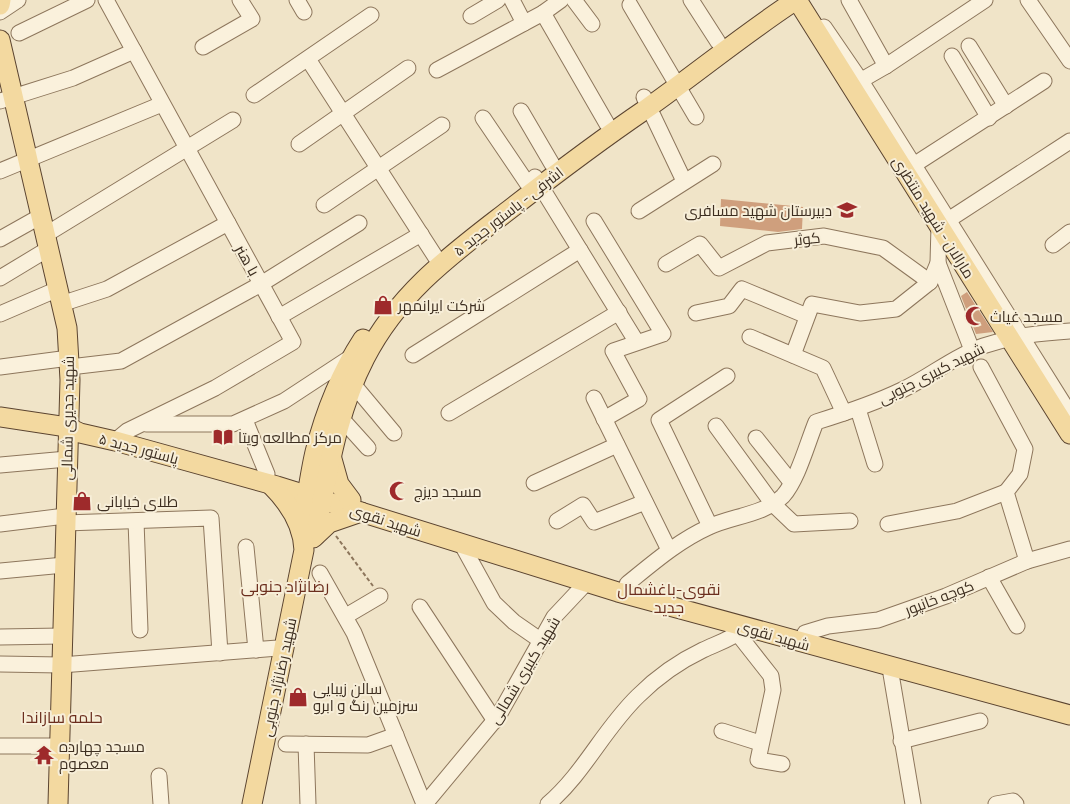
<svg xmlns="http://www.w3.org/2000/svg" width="1070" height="804" font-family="'PT Serif',Cairo,serif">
<rect width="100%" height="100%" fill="#f0e4c8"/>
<g fill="#cf9f7d">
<path d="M721,199L803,207L802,229L778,232L720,226Z"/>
<path d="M967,292L993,332L976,334L961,296Z"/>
</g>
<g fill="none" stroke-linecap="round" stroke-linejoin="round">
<defs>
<g id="minor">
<path d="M106,0L293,342L215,388L127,431L115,441"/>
<path d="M297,0L304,12"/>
<path d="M512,0L524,23"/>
<path d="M574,0L592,24"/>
<path d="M691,0L718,42"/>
<path d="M849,0L886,66"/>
<path d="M1028,0L1070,61"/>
<path d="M630,5L696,117"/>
<path d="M0,12L18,0"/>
<path d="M543,13L607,124"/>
<path d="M471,16L498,0"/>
<path d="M824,27L861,81L1070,414"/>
<path d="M19,33L87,0"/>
<path d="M969,46L1006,106"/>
<path d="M203,47L252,19L240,0"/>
<path d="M952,56L989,118"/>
<path d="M308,59L440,264"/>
<path d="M437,70L543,13L561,0"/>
<path d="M853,85L886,66L985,0"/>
<path d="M254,95L371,15"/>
<path d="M644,97L684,181"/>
<path d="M0,101L73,78L134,51"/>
<path d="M521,111L552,164"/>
<path d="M483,118L527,183"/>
<path d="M299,144L408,68"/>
<path d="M906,170L1044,81"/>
<path d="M0,171L162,104"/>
<path d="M535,177L636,341"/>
<path d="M324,205L442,125"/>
<path d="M639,211L713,164"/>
<path d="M594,221L663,334L613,351L639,399L604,419"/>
<path d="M45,235L233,120"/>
<path d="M0,239L41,216"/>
<path d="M1053,245L1070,232"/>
<path d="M938,263L972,350"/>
<path d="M666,264L700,244L719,268L767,243L824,236L883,248L930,282"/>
<path d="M0,278L48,249"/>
<path d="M61,304L107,289L228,223"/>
<path d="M696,313L729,306L742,289L807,316"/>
<path d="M0,314L58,289"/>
<path d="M279,317L421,234"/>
<path d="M750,337L823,368L844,413"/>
<path d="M413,355L580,250"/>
<path d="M793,355L812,304L860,313L896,309L930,282L938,263L939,226L1070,141"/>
<path d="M0,367L69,358"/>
<path d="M70,367L121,361L261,284L359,223"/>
<path d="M981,367L1025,449L1020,474L1006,492L1027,561"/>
<path d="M353,384L394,433"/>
<path d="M594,398L669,550"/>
<path d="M858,409L875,464"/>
<path d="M449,413L619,312"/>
<path d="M340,417L368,448"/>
<path d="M245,420L267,474"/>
<path d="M146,424H233L284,401L351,357"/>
<path d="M716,426L772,503L794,524L850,521"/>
<path d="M756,438L791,482"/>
<path d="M0,465L67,459"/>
<path d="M534,483L617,445"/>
<path d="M136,521L140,630"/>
<path d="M557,521L583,505L594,522L645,502"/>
<path d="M65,523L211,518L220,653"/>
<path d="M0,524L65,516"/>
<path d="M888,524L957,511L1006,492"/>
<path d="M710,526L659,420L727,376"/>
<path d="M462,545L494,603L514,622L540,640"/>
<path d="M246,547L256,650"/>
<path d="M0,571L64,565"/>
<path d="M320,573L354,633L424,804"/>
<path d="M989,577L1017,626"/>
<path d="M627,584C653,563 678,541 709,527C732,516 764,515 783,496C798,479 807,444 816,422C845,413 875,403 902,390C930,377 954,356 983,346C1012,336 1040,333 1070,331"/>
<path d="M420,607L495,721"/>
<path d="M346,616L380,596"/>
<path d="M805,633L828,626L878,620L946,596L1027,561L1070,549"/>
<path d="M738,634L771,676L773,690L758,760L782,764"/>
<path d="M0,637L62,636"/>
<path d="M0,664L61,665L278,648"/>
<path d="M890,668L913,804"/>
<path d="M722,731L760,743"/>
<path d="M901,741L980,721"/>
<path d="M286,744L368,745L396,735"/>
<path d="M306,744L308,804"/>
<path d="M0,746H59"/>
<path d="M159,776L161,804"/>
<path d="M425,804L499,715L554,617L586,583"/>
<path d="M548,804C585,772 603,730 638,696C656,678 680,661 703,650C718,643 734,638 747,627"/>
<path d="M996,804L1013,801L1016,804"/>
</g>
<g id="major">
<path d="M797,0L1070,434"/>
<path d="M0,5L1,0"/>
<path d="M0,40L67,328L70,380L58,804"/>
<path d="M0,417L67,427L80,433L115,441L277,486L618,592L1070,715"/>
<path d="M332,459L339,484L351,500"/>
<path d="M301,531C306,505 309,478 315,452C325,412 341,373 363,339"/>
<path d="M315,536C328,475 336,414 365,358C399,292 452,254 509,210C554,175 599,141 646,109C697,73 744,34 796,0"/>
<path d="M313,538L329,523L361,512"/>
<path d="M252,804L304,550C303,525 288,502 271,485"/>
</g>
</defs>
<use href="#minor" stroke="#8d765c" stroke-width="17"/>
<use href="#major" stroke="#5b4430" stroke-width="21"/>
<path stroke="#8d765c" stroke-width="2" stroke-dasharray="4 2.5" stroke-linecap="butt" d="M336,536L373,586"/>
<use href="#minor" stroke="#faf1dc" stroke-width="15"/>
<use href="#major" stroke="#f3d9a0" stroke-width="19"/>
</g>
<defs>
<symbol id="school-bare" viewBox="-9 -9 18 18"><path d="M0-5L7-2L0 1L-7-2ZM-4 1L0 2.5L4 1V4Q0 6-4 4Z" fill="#9e2a2b" stroke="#f7eed8" stroke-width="2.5" paint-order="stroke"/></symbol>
<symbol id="shop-bare" viewBox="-9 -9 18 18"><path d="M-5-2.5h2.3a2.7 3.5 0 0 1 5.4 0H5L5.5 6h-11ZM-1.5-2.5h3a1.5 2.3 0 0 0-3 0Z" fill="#9e2a2b" stroke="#f7eed8" stroke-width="2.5" paint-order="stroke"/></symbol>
<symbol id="mosque-bare" viewBox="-9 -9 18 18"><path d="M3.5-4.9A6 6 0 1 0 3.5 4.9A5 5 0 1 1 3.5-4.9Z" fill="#9e2a2b" stroke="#f7eed8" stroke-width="2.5" paint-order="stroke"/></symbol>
<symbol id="library-bare" viewBox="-9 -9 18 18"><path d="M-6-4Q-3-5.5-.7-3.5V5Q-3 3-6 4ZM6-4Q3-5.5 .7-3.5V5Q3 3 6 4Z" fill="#9e2a2b" stroke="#f7eed8" stroke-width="2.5" paint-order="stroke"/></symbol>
<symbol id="temple-bare" viewBox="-9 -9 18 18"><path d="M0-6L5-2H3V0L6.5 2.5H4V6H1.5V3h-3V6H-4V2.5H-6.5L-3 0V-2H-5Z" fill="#9e2a2b" stroke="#f7eed8" stroke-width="2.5" paint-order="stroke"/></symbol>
</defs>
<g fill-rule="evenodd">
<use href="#school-bare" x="833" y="196" width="28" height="28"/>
<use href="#shop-bare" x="369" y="291" width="28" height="28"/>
<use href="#mosque-bare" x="961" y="302" width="28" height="28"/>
<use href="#library-bare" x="209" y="423" width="28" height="28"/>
<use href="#mosque-bare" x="385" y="477" width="28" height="28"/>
<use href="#shop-bare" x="68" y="487" width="28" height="28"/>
<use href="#shop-bare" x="284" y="683" width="28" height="28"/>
<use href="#temple-bare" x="30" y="741" width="28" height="28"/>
</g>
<g text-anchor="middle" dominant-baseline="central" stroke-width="4" stroke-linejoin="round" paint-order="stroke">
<g font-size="15" fill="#3d2e20" stroke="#f7eed8" text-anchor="start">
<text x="832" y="210" text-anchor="end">دبیرستان شهید مسافری</text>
<text x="398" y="305">شرکت ایرانمهر</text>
<text x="990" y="316">مسجد غیاث</text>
<text x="238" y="437">مرکز مطالعه ویتا</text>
<text x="414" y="491">مسجد دیزج</text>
<text x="97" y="501">طلای خیابانی</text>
<text x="313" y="688">سالن زیبایی<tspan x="313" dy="17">سرزمین رنگ و ابرو</tspan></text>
<text x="59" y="746">مسجد چهارده<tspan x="59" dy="17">معصوم</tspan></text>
</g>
<g font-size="15" fill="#3d2e20" stroke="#f7eed8">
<text transform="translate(508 211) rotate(-38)">اشرفی - پاستور جدید ۵</text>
<text transform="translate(934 217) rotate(58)">مارالان - شهید منتظری</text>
<text transform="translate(807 238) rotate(-6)">کوثر</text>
<text transform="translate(248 260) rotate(61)">با هنر</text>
<text transform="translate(931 373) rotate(-27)">شهید کبیری جنوبی</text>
<text transform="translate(67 418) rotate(-89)">شهید جدیری شمالی</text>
<text transform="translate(139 448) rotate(15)">پاستور جدید ۵</text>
<text transform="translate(386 520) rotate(18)">شهید نقوی</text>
<text transform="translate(939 597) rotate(-21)">کوچه خانپور</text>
<text transform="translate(774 635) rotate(16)">شهید نقوی</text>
<text transform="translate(524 670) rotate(-59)">شهید کبیری شمالی</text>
<text transform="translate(278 677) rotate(-78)">شهید رضانژاد جنوبی</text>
</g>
<g font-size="16" fill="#6b2e1e" stroke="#f7eed8">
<text x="285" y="586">رضانژاد جنوبی</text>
<text x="669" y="589">نقوی-باغشمال<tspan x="669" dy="18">جدید</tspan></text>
<text x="62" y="717">حلمه سازاندا</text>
</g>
</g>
</svg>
